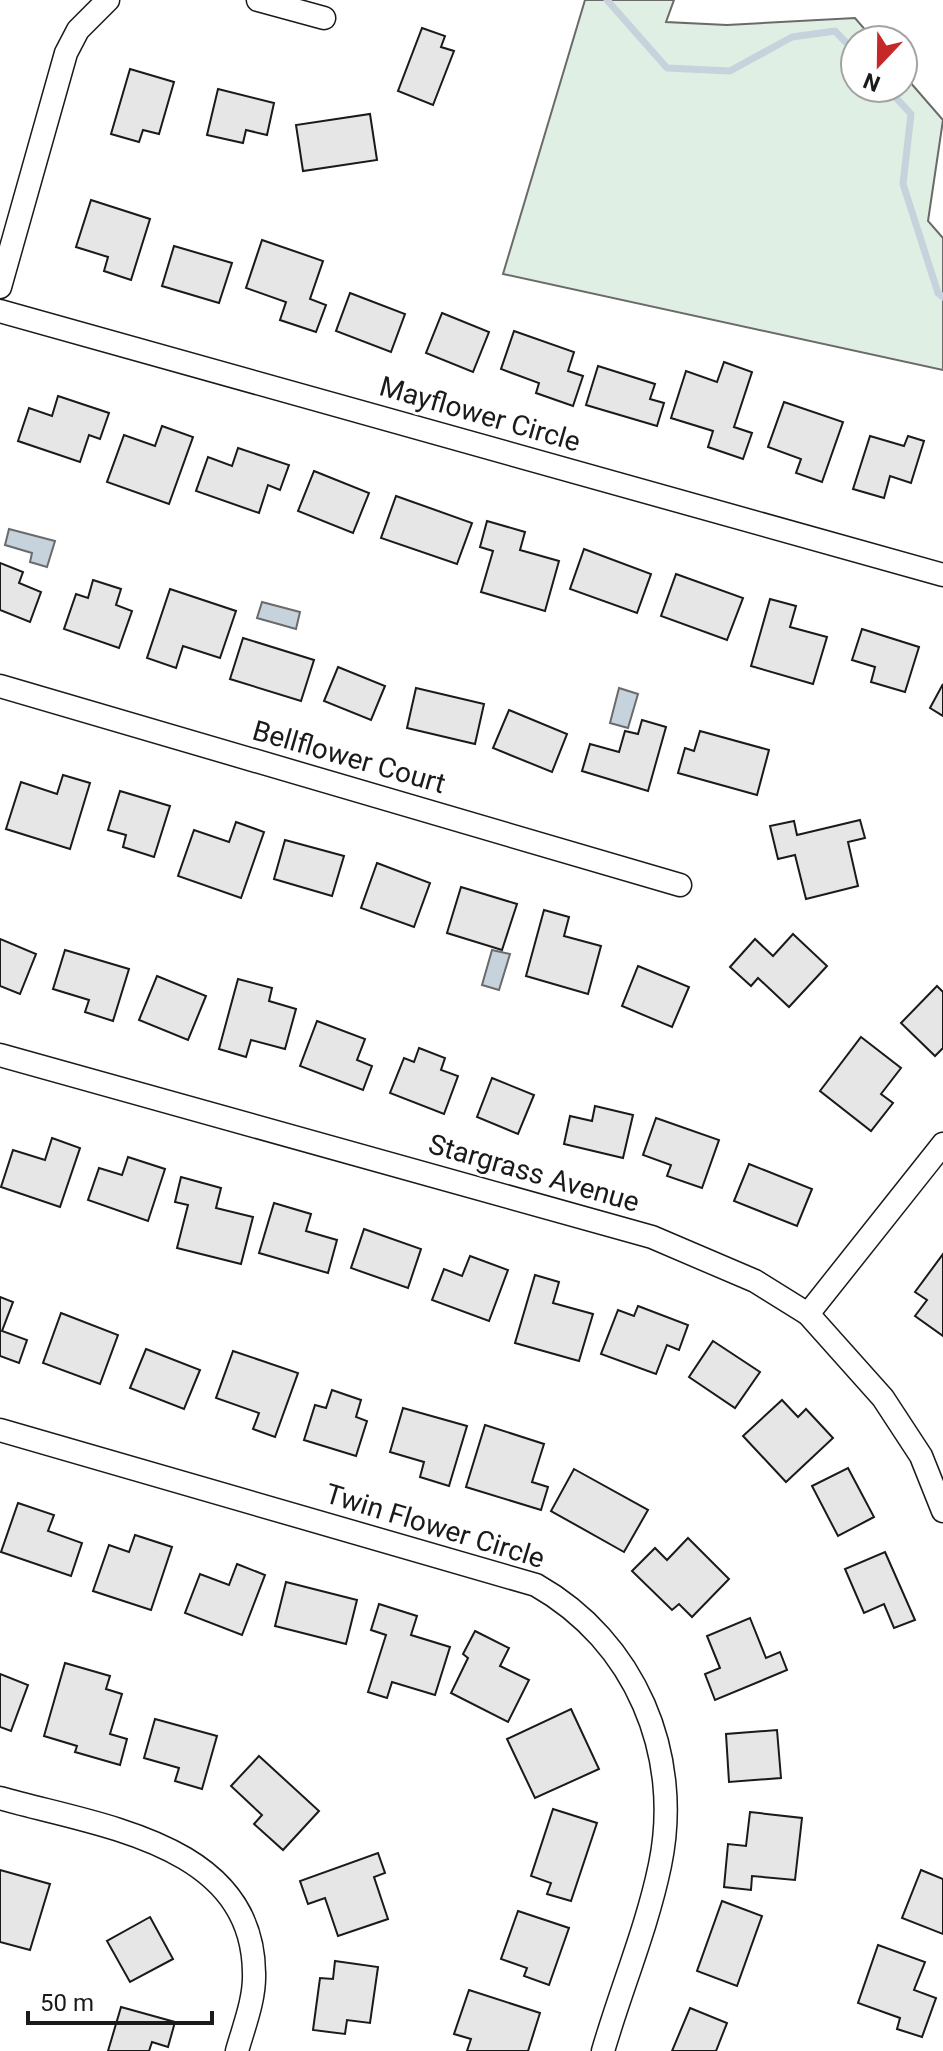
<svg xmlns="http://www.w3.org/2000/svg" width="943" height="2051" font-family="Roboto,sans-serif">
<rect width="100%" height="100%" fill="#fff"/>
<path fill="#e0efe3" stroke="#6a6a6a" stroke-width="2" d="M585,0H674L666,22L727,25L855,18L874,40H855V88H903V74L943,120L928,221L943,238V370L503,274Z"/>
<g fill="#c6d2dc" stroke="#6a6a6a" stroke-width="2">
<path d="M9,529L55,541L47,567L30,562L32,553L5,545Z"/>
<path d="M262,602L300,612L296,629L257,618Z"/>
<path d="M619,688L638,694L628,728L610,723Z"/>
<path d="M492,950L510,954L499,990L482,985Z"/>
</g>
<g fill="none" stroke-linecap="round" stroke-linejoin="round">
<g stroke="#c6d2dc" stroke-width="7">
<path d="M607,0L667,68L730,71L792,37L835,31L855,52"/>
<path d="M887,88L911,114L903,184L938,293L943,297"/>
</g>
</g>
<g fill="#e6e6e6" stroke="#1a1a1a" stroke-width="2">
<path d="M422,28L445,36L441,47L454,51L433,105L398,91Z"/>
<path d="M130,69L174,82L159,134L143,130L139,142L111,134Z"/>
<path d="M218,89L274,103L267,135L246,130L243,143L207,135Z"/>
<path d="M370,114L377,160L303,171L296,125Z"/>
<path d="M91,200L150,219L131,280L104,271L108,257L76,247Z"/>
<path d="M262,240L323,261L310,299L326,305L316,332L280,320L286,302L246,288Z"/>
<path d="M174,246L232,263L219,303L162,286Z"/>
<path d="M350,293L405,314L391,352L336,331Z"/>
<path d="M442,313L489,332L473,372L426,353Z"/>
<path d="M514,331L574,352L568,371L583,376L573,406L536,393L539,383L501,369Z"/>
<path d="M724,362L752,372L734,427L752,433L743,459L708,447L713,431L671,418L686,371L717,382Z"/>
<path d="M598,366L655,384L650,399L664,403L657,426L586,405Z"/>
<path d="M58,396L109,413L100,439L89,435L80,462L18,441L29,408L52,416Z"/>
<path d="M784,402L843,422L822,482L796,473L801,459L768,447Z"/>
<path d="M162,426L193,437L169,504L107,482L124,435L155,446Z"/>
<path d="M870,436L904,446L908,436L924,441L911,483L890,476L884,498L853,489Z"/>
<path d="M238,448L289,465L280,490L268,485L259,513L196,491L208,457L232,466Z"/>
<path d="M314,471L369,493L353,533L298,511Z"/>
<path d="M396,496L472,523L457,564L381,538Z"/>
<path d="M487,521L525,532L520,550L559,561L545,611L481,592L493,551L480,547Z"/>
<path d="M584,549L651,574L637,613L570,589Z"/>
<path d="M0,563L23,572L19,583L41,592L30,622L0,610Z"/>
<path d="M676,574L743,598L727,640L661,616Z"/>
<path d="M93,580L121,589L116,605L132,611L119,648L64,629L76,594L88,598Z"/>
<path d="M170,589L236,611L220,658L183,646L176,668L147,658Z"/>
<path d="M770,599L796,606L790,627L827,637L813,684L751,666Z"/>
<path d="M862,629L919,647L905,692L871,682L875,667L852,660Z"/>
<path d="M243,638L314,660L301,701L230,679Z"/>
<path d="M338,667L385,686L371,720L324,701Z"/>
<path d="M943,684V716L930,708Z"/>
<path d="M416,688L484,704L475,744L407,728Z"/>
<path d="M509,710L567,734L552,772L493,748Z"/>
<path d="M642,720L666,727L648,791L582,771L590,744L619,752L625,731L638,734Z"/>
<path d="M700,731L769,750L757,795L678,773L685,748L694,751Z"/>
<path d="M63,775L90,783L70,849L6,829L21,782L57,794Z"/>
<path d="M120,791L170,806L154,857L123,847L126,835L108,830Z"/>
<path d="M860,820L865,838L848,842L858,886L806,899L795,855L778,859L770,826L794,821L797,835Z"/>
<path d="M236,822L264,832L241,898L178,876L194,830L229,842Z"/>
<path d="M285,840L344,856L332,896L274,879Z"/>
<path d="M377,863L430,883L414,927L361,908Z"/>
<path d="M461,887L517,904L502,950L447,933Z"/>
<path d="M544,910L569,917L564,936L601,946L588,994L526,976Z"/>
<path d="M793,934L827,966L789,1007L758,978L751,986L730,967L755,939L773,956Z"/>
<path d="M0,939L36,954L20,994L0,986Z"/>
<path d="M65,950L129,969L113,1021L85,1012L89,1000L53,989Z"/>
<path d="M638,966L689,987L672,1027L622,1006Z"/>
<path d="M157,976L206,996L188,1040L139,1020Z"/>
<path d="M238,979L272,988L269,1001L296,1009L285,1049L251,1040L246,1057L219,1049Z"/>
<path d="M937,986L943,992V1048L935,1056L901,1023Z"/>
<path d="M317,1021L365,1039L357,1060L372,1066L363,1090L300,1066Z"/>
<path d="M861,1037L901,1068L881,1094L893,1103L871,1131L820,1091Z"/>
<path d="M419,1048L445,1058L441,1070L458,1076L444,1114L390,1093L404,1058L414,1062Z"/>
<path d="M492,1078L534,1095L518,1134L477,1117Z"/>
<path d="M595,1106L633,1115L623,1158L564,1144L570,1116L592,1121Z"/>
<path d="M656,1118L719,1140L702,1188L667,1176L671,1165L643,1155Z"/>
<path d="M52,1138L80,1148L60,1207L1,1187L13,1150L45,1160Z"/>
<path d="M128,1157L165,1169L148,1221L88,1200L99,1168L122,1175Z"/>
<path d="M749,1164L812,1189L797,1226L734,1201Z"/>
<path d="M181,1177L221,1188L216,1208L253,1217L241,1264L177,1248L188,1205L175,1202Z"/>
<path d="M274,1203L311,1214L306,1231L337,1240L328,1273L259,1253Z"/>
<path d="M364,1229L421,1249L408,1288L351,1268Z"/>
<path d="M943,1254V1336L915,1316L927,1300L915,1292Z"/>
<path d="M470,1256L508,1270L489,1321L432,1300L444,1269L462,1276Z"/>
<path d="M535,1275L559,1282L553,1303L593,1314L579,1361L515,1343Z"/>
<path d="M0,1297L13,1302L2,1331L27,1340L19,1363L0,1356Z"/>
<path d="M638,1306L688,1325L679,1350L667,1345L656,1374L601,1354L618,1310L634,1316Z"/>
<path d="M61,1313L118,1335L100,1384L43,1363Z"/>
<path d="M713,1341L760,1372L735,1408L689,1377Z"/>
<path d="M146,1349L200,1370L184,1409L130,1388Z"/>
<path d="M233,1351L298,1373L275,1437L253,1429L259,1413L216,1398Z"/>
<path d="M332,1390L361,1400L356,1417L367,1421L356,1456L304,1440L315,1405L326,1408Z"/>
<path d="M782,1400L798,1417L806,1409L833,1438L786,1482L743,1436Z"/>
<path d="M403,1408L467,1426L449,1486L420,1477L424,1462L390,1452Z"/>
<path d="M485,1425L544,1444L532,1482L548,1487L541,1510L466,1487Z"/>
<path d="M848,1468L874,1517L838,1536L812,1486Z"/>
<path d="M574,1469L648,1510L624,1552L551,1511Z"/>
<path d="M18,1503L54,1515L48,1531L82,1543L71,1576L1,1552Z"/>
<path d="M135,1535L172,1547L151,1610L93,1591L109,1545L129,1552Z"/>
<path d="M688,1538L729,1579L692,1617L679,1604L672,1610L632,1571L655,1548L667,1560Z"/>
<path d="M885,1552L915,1620L894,1628L884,1604L864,1613L845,1569Z"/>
<path d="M237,1564L265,1575L242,1635L185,1613L200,1574L229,1585Z"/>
<path d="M286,1582L357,1600L346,1644L275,1626Z"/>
<path d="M379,1604L417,1616L411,1635L450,1647L435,1695L392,1682L387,1698L368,1692L386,1635L371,1630Z"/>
<path d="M750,1618L766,1658L780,1652L787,1670L715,1700L705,1674L720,1668L707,1636Z"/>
<path d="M475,1631L509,1648L500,1666L529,1680L508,1722L451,1693L468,1658L463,1654Z"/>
<path d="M65,1663L110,1676L106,1689L122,1694L110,1734L127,1739L120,1765L75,1752L77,1746L44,1736Z"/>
<path d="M0,1674L28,1685L11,1731L0,1727Z"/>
<path d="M571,1709L599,1769L535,1798L507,1739Z"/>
<path d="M155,1719L217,1736L202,1789L175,1781L179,1768L144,1758Z"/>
<path d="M777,1730L781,1778L729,1782L726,1734Z"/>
<path d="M259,1756L319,1811L283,1850L254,1824L262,1815L231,1786Z"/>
<path d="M553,1809L597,1823L571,1901L547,1894L551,1883L531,1876Z"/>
<path d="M750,1812L802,1818L795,1880L752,1876L751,1890L724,1887L728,1844L746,1846Z"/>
<path d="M378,1853L385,1873L374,1877L388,1919L338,1936L325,1898L308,1904L300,1881Z"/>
<path d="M0,1870L50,1884L30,1950L0,1942Z"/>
<path d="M921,1870L943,1879V1934L902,1918Z"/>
<path d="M722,1901L762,1916L737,1986L697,1971Z"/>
<path d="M518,1911L569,1928L549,1985L524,1976L527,1968L501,1959Z"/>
<path d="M150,1917L173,1959L130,1982L107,1941Z"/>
<path d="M878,1945L925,1962L914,1990L936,1998L922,2037L897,2029L900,2018L858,2003Z"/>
<path d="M335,1961L378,1967L370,2023L347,2020L345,2034L313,2030L320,1978L333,1979Z"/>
<path d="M469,1990L540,2013L528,2051H467L471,2039L454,2034Z"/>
<path d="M121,2007L175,2022L168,2047L152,2042L149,2051H108Z"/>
<path d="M690,2008L727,2023L716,2051H672Z"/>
</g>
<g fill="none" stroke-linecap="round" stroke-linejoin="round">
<defs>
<g id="minor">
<path d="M258,0L324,18"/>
<path d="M0,287L66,53L78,30L108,0"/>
<path d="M0,311L943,575"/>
<path d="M0,686L680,885"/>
<path d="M0,1055L652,1237L755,1281L808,1314L883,1398L921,1456L943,1511"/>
<path d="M808,1314L943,1144"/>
<path d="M0,1430L536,1585C635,1641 683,1754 660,1865C647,1928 621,1989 603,2051"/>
<path d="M0,1798C97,1826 253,1842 254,1973C255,1999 244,2026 237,2051"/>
</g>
</defs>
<use href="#minor" stroke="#1a1a1a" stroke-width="25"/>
<use href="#minor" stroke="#fff" stroke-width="22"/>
</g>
<g text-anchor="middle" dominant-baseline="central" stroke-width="6" stroke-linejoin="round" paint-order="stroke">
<g font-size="28" fill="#1a1a1a" stroke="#fff">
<text transform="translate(480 414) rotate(16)">Mayflower Circle</text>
<text transform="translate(349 757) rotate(16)">Bellflower Court</text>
<text transform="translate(534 1173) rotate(16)">Stargrass Avenue</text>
<text transform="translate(435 1526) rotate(17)">Twin Flower Circle</text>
</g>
</g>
<g transform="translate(879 64) rotate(202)"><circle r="38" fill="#ffffff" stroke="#a3a3a3" stroke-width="2"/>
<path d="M0-6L14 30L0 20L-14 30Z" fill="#c62828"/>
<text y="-12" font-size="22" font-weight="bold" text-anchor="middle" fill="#1a1a1a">N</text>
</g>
<path d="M28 2011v12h184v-12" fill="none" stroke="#1a1a1a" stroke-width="4"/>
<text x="40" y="2011" font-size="24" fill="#1a1a1a" stroke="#ffffff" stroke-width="6" paint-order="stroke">50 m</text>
</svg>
